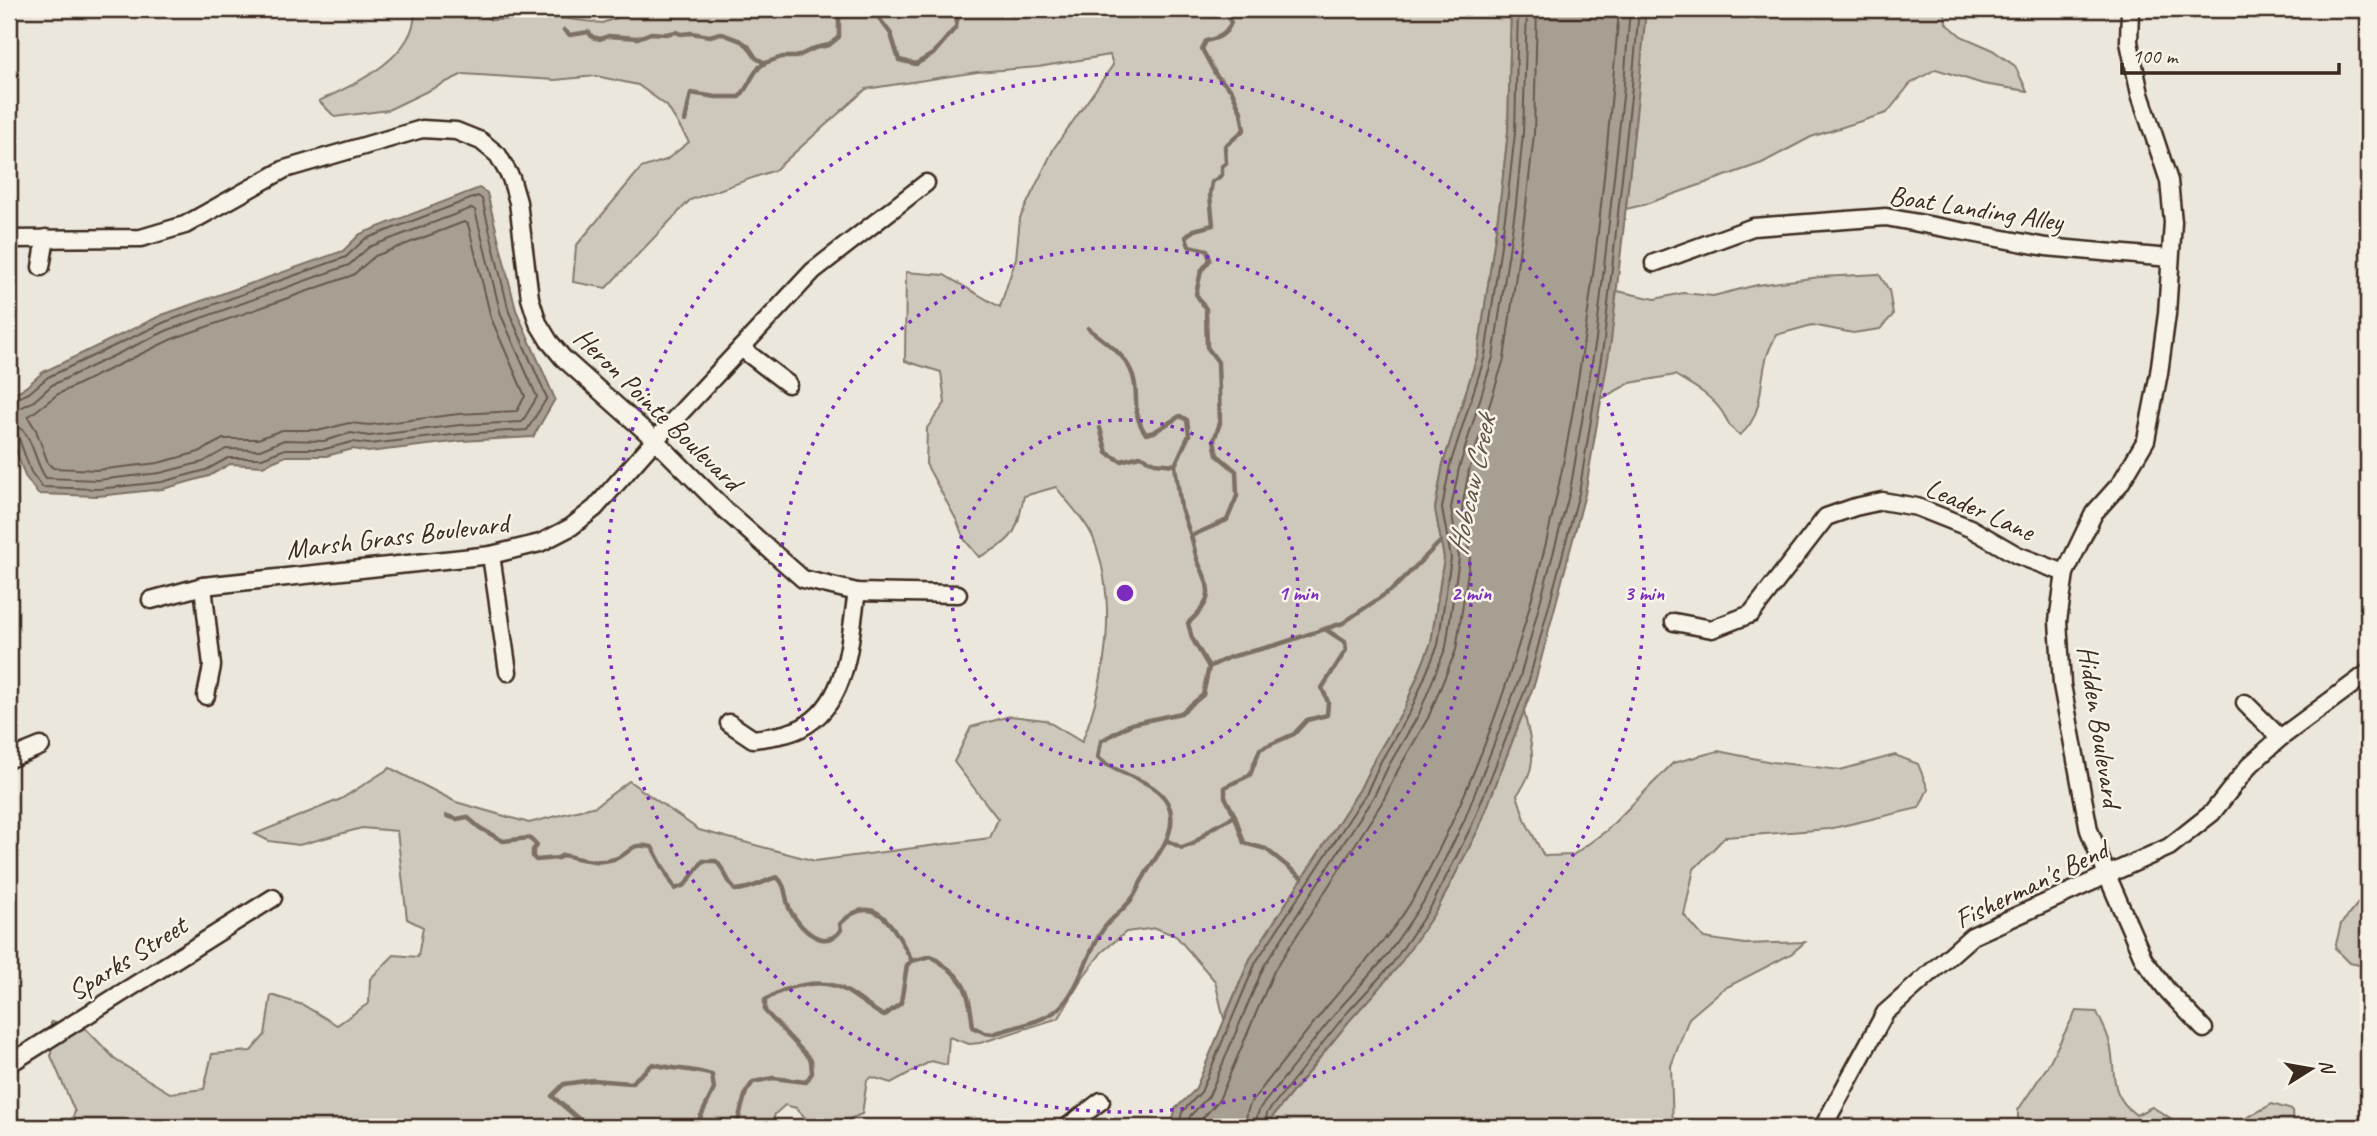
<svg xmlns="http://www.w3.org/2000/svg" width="2377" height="1136" font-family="Caveat,sans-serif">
<rect width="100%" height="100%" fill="#ece7dc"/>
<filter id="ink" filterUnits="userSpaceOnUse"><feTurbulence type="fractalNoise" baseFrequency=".0143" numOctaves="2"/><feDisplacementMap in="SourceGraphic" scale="14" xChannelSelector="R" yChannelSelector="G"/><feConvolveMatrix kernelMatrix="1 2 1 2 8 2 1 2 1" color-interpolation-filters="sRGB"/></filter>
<g filter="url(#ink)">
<g fill="#cec8bc" stroke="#84796d" stroke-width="2">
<path d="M415,9H476L491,20L560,18L602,23L642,9H1511L1508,132L1500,202L1478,354L1443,464L1435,508L1444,558L1431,643L1405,707L1375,758L1360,789L1250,959L1224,1019L1215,981L1176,936L1156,928L1126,932L1102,952L1083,977L1059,1018L980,1043L969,1044L949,1037L947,1065L931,1061L891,1083L872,1077L867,1080L862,1114L832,1126L814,1127L796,1108L785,1105L775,1114L771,1127H68L75,1112L51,1056V1022L84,1027L117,1061L170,1093L204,1089L212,1054L251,1051L265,1035L271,995L303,1005L337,1025L369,1003L370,979L394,955L418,957L423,927L407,919L397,831L362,828L299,845L269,841L255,834L341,799L390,768L456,802L529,823L596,806L629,781L699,830L815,861L990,838L998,819L954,762L971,727L1010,716L1045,720L1082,742C1106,680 1118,603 1094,540C1089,524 1067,502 1056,487L1024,496C1016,533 1015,541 979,557L964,539L957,521L926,464L927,428L945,403L941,372L905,361L906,272L944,275L1000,307L1016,258L1020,218L1054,148L1113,65L1110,55L1038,67L977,72L866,89L775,170L690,200L606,288L573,282L576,246L641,168L666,160L689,142L667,106L638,85L596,76L555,80L463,74L388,110L335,117L319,101C355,84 417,57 415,9Z"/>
<path d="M1646,9H1945L1946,23L1961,36L1991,49L2015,66L2027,91L1983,84L1936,69L1910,84L1887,113L1811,137L1762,163L1643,205L1626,209Z"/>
<path d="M1879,274L1889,290L1893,315L1880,329L1853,333L1812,325L1776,335C1773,342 1769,349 1767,356C1759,382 1764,416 1740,435C1728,428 1728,419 1720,409C1709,394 1690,384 1675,375L1630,383L1601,399L1617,291L1655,299L1683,293L1713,296L1757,285L1820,277Z"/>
<path d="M1524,711C1531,746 1541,764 1517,795L1526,822L1544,856L1573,855L1606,831L1673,763L1718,751L1772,762L1840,770L1895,755L1918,764L1928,789L1919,808L1829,829L1725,837L1694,869L1684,915L1704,938L1745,944L1805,942L1791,954L1723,989L1689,1018L1671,1066L1673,1127H1272V1118L1350,1020L1397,968L1438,908L1479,828Z"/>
<path d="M2368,891V967L2350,963L2335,948L2341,924Z"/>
<path d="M2076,1011L2097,1012C2101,1022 2108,1033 2110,1044C2117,1074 2107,1092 2136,1115L2152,1107L2185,1127H2018V1110L2047,1067Z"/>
<path d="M2368,1092V1127H2357Z"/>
<path d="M2272,1104L2292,1110L2293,1127H2230Z"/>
</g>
<g fill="#a89f93" stroke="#7c7064" stroke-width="2">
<path d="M1511,9H1646L1638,97L1611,341L1585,494L1535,682L1479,828L1438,908L1397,968L1350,1020L1272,1117V1127H1172L1175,1109L1195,1090L1250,959L1360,789L1375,758L1405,707L1431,643L1444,558L1435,509L1443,464L1478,354L1500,202L1508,132Z"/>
<path d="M479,188L487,193L516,310L555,399L533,437L462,441L368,452L353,449L326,456H286L263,466L230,464L209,476L163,489L98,496L38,494L25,476L9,431V396L26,387L43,372L162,315L343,251L360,234Z"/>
</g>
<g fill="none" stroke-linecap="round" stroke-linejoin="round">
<g stroke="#67594d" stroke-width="2">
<path d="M464,222L468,224L491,318L525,396L517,411L459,414L370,425L349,423L322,430H282L258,439H223L199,452L158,463L97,470L53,468L48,463L36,430L28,417L58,394L172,339L353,275L375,256Z"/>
<path d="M9,402L29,393L48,377L165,322L346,257L365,239L478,196L482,199L509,312L547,398L527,430L461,434L369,444L352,442L325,449H285L262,458H228L206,470L162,482L98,489L42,487L31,472L18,436L9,432"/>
<path d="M9,411L16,410L34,401L52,385L168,330L349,265L369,247L472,208L475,210L501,315L537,397L522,422L460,425L369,436L351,433L324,441L284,440L260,450L226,449L203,462L160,473L97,480L46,478C33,462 33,425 9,424"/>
<path d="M1179,1127L1182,1112L1201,1092L1256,962L1367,792L1381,761L1411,710L1438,645L1451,558L1442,508L1450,465L1485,356L1507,203L1515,133L1518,9"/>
<path d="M1188,1127L1190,1116L1209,1096L1264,966L1374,796L1389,765L1419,714L1446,647L1459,558L1451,508L1459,468L1493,357L1516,204L1523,133L1527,9"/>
<path d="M1199,1127L1200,1121L1219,1100L1274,971L1383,801L1398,770L1428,718L1456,650L1470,558L1462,508L1469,470L1504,359L1526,205L1534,134L1537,9"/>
<path d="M1246,1127L1247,1112L1251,1102C1277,1069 1303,1036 1329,1004C1359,968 1393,935 1417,892C1562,627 1595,306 1619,9"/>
<path d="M1257,1127V1116L1260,1108L1338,1010L1385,958L1424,901L1464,821L1520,677L1570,491L1596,339L1623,96L1630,9"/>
<path d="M1265,1127L1267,1113L1345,1015L1392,964L1432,905L1472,825L1529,680L1579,493L1604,340L1631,96L1639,9"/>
</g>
<g stroke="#7c7064" stroke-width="4.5">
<path d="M832,9L839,16L860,10H873L891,34L899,60L916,64L933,54L956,27L959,9"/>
<path d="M1667,9H1702"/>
<path d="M564,30L570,35L589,32L592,37L600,39L608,36L638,38L651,33L666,34L676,32L681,34L691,33L710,36L720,33L741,41L748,46L756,58L765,63L782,57H796L815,48L829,45L839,37V16"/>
<path d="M685,121L691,93L716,97H739C750,87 752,70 765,63"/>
<path d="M1088,328C1105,342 1126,354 1133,376C1140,398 1130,412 1146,434L1154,432L1180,416L1187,420L1189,435L1175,465L1181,508L1191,536"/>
<path d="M1100,428L1107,453L1121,461L1140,456L1155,463L1175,465"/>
<path d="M1209,667L1192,638L1188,623C1212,602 1213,591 1199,564C1195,555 1194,545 1191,536L1227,520L1237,496L1236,471L1217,455L1214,440L1220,423L1218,362L1207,347L1206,309L1196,294L1201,271L1210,260L1207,250L1189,246L1186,237L1194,230L1213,225L1210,195L1212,182L1222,175V166L1226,163L1225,146L1244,130L1241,112L1232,91L1216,75L1202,49L1206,41C1219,38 1226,35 1231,23L1225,9"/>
<path d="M447,816L457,819L467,817L480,828L503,841L529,838L537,845L533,850V857L536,860L558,858L563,855C581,859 599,865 617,858C634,852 628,842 652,847L675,889L685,885L703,861H716C725,870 727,881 735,890C753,889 761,882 777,877C788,887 784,900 791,912C802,930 824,952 841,930L840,924C876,887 896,931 912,961"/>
<path d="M1235,816L1244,843L1266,849L1302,878"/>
<path d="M1166,840L1182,848L1193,844L1212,828L1235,816L1225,797V787L1250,775L1260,749L1294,734L1307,720L1327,715L1328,702L1322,688L1346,650L1345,642L1325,629"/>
<path d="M588,1127L552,1096L564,1084L593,1080L631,1083L653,1064C673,1070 692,1068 712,1075L714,1089L699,1120L702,1127"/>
<path d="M734,1127L737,1124L746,1092L753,1082L773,1078L806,1082L812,1073L811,1060L765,1011V1000C787,985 825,976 848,992C861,1000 871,1009 884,1016L901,1003L907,965L912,961L931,956C965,979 968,986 973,1027L985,1033L993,1034C1013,1027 1040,1023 1057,1010C1079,992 1087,953 1102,931C1109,920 1122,911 1131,900C1137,893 1139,884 1144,877C1155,856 1177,836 1170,809C1161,779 1118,777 1098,758L1101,741L1131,724L1181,713L1203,695L1209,667L1230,657L1276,645L1343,623L1394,588L1441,541"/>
</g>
<defs>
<g id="minor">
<path d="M2130,9L2129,42L2140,94L2169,181L2173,222L2167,314L2159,373L2146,440L2120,484L2094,513L2065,573L2058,621L2062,685L2089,830L2107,875L2144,960L2167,990L2204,1029"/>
<path d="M9,239L141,238L185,225L285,169L422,129L456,131L481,141L498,155L511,178L518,202L530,298L538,323L549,341L563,358L655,440L726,511L803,579L857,592L958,594"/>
<path d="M1654,263L1753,227L1886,217L2046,247L2170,258"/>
<path d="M41,267L46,238"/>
<path d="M741,348L788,384"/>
<path d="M491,555L508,672"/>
<path d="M203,586L212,666L206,696"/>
<path d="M151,600L203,586L491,555L540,543L571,527L595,508L655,440L813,271L926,183"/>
<path d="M1674,622L1712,629L1751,614L1826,517L1855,507L1882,501L1917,507L1970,528L2017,555L2065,573"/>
<path d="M2245,703L2280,738"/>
<path d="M729,723L753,739C769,737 787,735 801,728C850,702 849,639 857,592"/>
<path d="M9,759L41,746"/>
<path d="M9,1064L273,898"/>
<path d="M1067,1127L1101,1101"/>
<path d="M1823,1127L1885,1013L1972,936L2169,847L2212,813L2249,766L2280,738L2368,673"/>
</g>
</defs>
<use href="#minor" stroke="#3b2a1e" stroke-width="21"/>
<use href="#minor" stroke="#f7f3e8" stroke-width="16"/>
</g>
</g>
<g fill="none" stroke="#7b2cbf" stroke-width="3.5" stroke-dasharray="3.5 7">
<circle cx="1125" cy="593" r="173"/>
<circle cx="1125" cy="593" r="346"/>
<circle cx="1125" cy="593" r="519"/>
</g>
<g text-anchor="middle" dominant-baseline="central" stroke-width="5" stroke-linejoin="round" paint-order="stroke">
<g font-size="28" fill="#3b2a1e" stroke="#f7f3e8">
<text transform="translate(1976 208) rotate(9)">Boat Landing Alley</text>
<text transform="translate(658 409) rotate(44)">Heron Pointe Boulevard</text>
<text transform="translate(1980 509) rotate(24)">Leader Lane</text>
<text transform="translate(397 536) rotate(-7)">Marsh Grass Boulevard</text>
<text transform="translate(2100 726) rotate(81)">Hidden Boulevard</text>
<text transform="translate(2031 884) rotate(-26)">Fisherman's Bend</text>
<text transform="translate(127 958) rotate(-32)">Sparks Street</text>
</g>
<g font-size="30" font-style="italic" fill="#615347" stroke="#f7f3e8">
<text transform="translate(1471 485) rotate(-78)">Hobcaw Creek</text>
</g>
</g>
<circle cx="1125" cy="593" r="10" fill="#7b2cbf" stroke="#f7f3e8" stroke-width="3.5"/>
<g font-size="21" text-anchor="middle" font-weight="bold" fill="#7b2cbf" stroke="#f7f3e8" stroke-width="5" stroke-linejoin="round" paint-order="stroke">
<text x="1298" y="600">1 min</text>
<text x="1471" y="600">2 min</text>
<text x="1644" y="600">3 min</text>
</g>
<rect width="2377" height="1136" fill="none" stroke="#f7f3e8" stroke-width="35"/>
<rect x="18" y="18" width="2342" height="1101" fill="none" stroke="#3b2a1e" stroke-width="2.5" filter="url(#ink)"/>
<g transform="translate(2311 1069) rotate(79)" stroke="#f7f3e8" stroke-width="5" paint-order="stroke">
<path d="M0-5L12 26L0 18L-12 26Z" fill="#3b2a1e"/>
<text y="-10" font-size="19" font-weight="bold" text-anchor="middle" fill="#3b2a1e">N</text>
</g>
<path d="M2122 63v10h217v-10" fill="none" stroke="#3b2a1e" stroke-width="3.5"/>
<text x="2132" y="63" font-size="21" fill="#3b2a1e" stroke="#f7f3e8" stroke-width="5" paint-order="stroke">100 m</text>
</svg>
